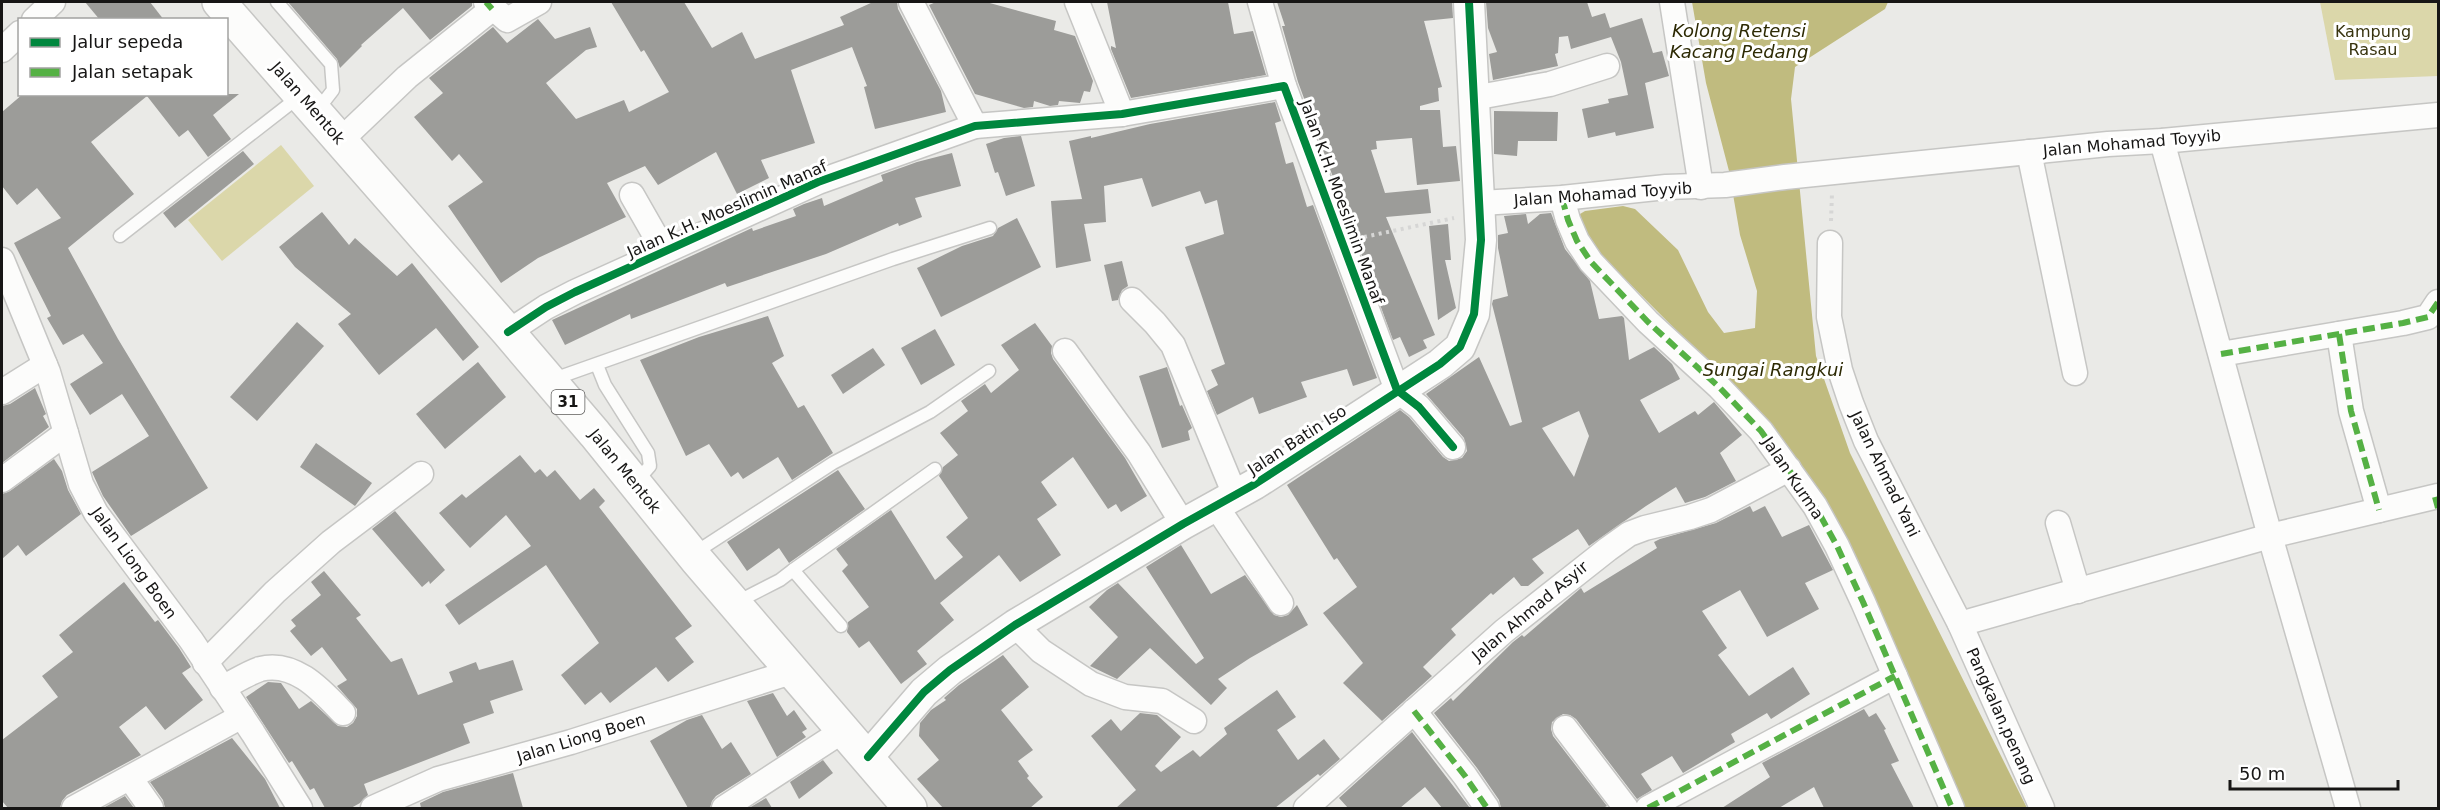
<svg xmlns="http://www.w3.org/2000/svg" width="2440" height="810" font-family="'DejaVu Sans',sans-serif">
<rect width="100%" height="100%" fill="#eaeae7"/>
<g fill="#dbd7aa">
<path d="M2320,2H2438V76L2335,80Z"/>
<path d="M281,145L314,186L222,261L188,220Z"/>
</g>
<path fill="#c0bb7f" d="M1692,2H1888L1885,9L1795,67L1791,99L1816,356L1850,453L2027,808H1959L1777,440L1689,343L1594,248L1579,219L1580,214L1585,211L1623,206L1635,209L1678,250L1708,312L1724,333L1755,328L1757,291L1740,235L1729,171L1706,83Z"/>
<g fill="#9c9c99" fill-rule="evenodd">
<path d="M85,2H150L164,20H100Z"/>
<path d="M288,2H472V6L430,40L403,8L361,45L362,46L340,68L337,59Z"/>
<path d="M611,2H684L712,48L742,32L755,59L844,25L840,17L873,2H897L898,9L941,91L946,112L875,129L864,87L867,86L852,47L791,70L815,143L761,160L769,178L737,194L716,152L658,185L645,166L607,183L626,217L538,258L501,283L448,206L483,182L459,154L452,161L414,117L443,93L429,78L493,27L507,43L538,19L555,39L590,27L597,47L586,50L546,83L576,119L624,100L629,112L669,92L644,50L641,52Z"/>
<path d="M936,2H986L1056,21L1054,30L1075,36L1093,81L1090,92L1084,91L1080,103L1059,101L1058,105L1050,106L1034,101L1033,107L1024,108L975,94L929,5Z"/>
<path d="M1107,2H1228L1234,34L1253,31L1266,75L1131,98L1111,49V46L1116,48Z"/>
<path d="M1277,2H1452L1453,18L1424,21L1442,87L1438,88L1439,101L1420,106V110H1440L1443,147L1456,146L1460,181L1417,185L1412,138L1376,141L1377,149L1371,150L1385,193L1428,189L1431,213L1386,217L1435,335L1423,340L1427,348L1409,357L1400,337L1393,340L1298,82L1282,26H1285Z"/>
<path d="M1486,2H1587L1592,17L1605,13L1610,28L1642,18L1653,53L1662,51L1669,76L1645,83L1654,128L1616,136L1615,132L1588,138L1582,109L1609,103L1608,99L1628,95L1621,62L1611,37L1571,49L1568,36L1559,37L1558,53L1555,54L1558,66L1493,80L1489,54L1497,52L1488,28Z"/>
<path d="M23,94H239L213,115L231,139L208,157L188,130L179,137L147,96L91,142L134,194L68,248L118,339L208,488L131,536L103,496L92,472L149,436L122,394L90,415L70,384L103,363L83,334L63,345L47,318L51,316L14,243L61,218L37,188L17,205L2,186V112Z"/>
<path d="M1275,102L1281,121L1275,123L1286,164L1293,162L1307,207L1313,205L1377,378L1353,386L1347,369L1301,382L1307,397L1259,414L1253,397L1217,415L1207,391L1218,385L1211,370L1225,364L1185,247L1224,234L1217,200L1205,204L1200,191L1152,207L1142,178L1104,186L1106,222L1084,224L1091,261L1056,268L1051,201L1082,199L1069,141L1091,136V138L1150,124Z"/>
<path d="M1494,111L1558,112L1557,141H1518L1517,156L1494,154Z"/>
<path d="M1021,136L1035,186L1006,196L998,172L995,173L986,144L1004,138Z"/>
<path d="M243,151L254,164L175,228L163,213Z"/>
<path d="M952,153L961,186L915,198L922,217L899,226L898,223L826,254L727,287L725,283L631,319L630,314L565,345L552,320L752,228L753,231L796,216L793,209L804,204L822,198L824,206L883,181L881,175L917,162Z"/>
<path d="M322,212L349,245L355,238L397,276L412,263L479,347L463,361L436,328L379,375L338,324L351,314L295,267L279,247Z"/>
<path d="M1551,213L1565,249L1590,281L1599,319L1622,316L1624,318L1629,360L1654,347L1672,364L1680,379L1640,400L1659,433L1695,411L1698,415L1714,402L1742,435L1720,453L1736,481L1705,497L1685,503L1676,487L1646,506L1589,546L1578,529L1532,559L1544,573L1528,586H1521L1514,577L1493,595L1491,593L1451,629L1456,635L1423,667L1432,676L1382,721L1343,683L1363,663L1323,613L1357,587L1337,558L1334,560L1287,485L1400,410L1409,417L1443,457L1449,461L1462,458L1467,451L1464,438L1426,394L1479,357L1510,426L1522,422L1492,304L1493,300L1508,296L1498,248V235L1508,233L1504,216L1526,214L1528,224L1540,214ZM1579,411L1589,436L1574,477L1542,428Z"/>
<path d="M1017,218L1041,267L941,317L917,268L962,246L993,236L998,228Z"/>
<path d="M1448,224L1451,260H1445L1456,308L1438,320L1429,226Z"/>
<path d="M1122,261L1128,286L1122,290L1118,300L1112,301L1104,265Z"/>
<path d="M768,316L784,356L772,363L798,408L804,405L833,453L792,480L778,457L743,479L738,472L731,477L709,444L686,456L640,360L699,337Z"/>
<path d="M297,322L324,346L257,421L230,397Z"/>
<path d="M1035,323L1052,346L1051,353L1053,359L1125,458L1147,496L1121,512L1116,504L1108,509L1073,457L1041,482L1057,505L1037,519L1061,555L1020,582L999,555L940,603L954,620L917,651L927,664L901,684L869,641L859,648L847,632L848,622L869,607L842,571L848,565L836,549L891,510L935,580L963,557L946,537L968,518L939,476L943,467L958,455L940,433L968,411L961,401L985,384L991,393L1019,370L1001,345Z"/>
<path d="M935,329L955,365L921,385L901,348Z"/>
<path d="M873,348L885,365L843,394L831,375Z"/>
<path d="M478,362L506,397L445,449L416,414Z"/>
<path d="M1167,367L1180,406L1182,405L1192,428L1188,431L1190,440L1162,448L1139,376Z"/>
<path d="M35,388L46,414L43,416L49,427L2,463V406L10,404Z"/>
<path d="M316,443L372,483L355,506L300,467Z"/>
<path d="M520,455L535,473L540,469L547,477L555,470L580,500L594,488L605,501L599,507L692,626L675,638L694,662L668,682L656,667L610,703L601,692L585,705L561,675L599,643L546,565L459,625L445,605L531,546L506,515L470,548L439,513L462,494L466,498Z"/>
<path d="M54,459L62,471L68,490L81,514L26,556L18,545L2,559V494L10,491Z"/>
<path d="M838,470L865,509L789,563L779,548L747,571L727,542Z"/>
<path d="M1750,506L1753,512L1765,506L1782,537L1809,525L1833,570L1805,583L1819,609L1767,637L1740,590L1702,611L1727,648L1718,655L1749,696L1793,667L1810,694L1771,719L1767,713L1731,734L1735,742L1683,773L1672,756L1641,774L1652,790L1637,799L1576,719L1570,715L1563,714L1552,722L1551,729L1553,736L1607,806L1603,808H1501L1499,800L1477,768L1434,713L1451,698L1453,701L1513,642L1522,635L1524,637L1581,588L1584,593L1657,548L1654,542L1660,539L1716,523Z"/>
<path d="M395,511L445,570L430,584L429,581L422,587L372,529Z"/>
<path d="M1181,545L1211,594L1245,575L1274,615L1281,617L1288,615L1297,605L1308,625L1250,658L1218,679L1227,688L1211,705L1150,648L1117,679L1090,666L1118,637L1089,607L1107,590L1118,583L1196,664L1204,658L1146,567Z"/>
<path d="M324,571L361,615L356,618L391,662L402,658L418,695L453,682L449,672L476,662L479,670L513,660L523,690L490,701L494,713L463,724L470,743L364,784L368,795L360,803L351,808H325L314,788L310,790L292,761L289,763L246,697L268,682L281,683L299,709L311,701L338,726L347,727L353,723L357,716V709L337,686L347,680L322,647L311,656L290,631L296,626L291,620L321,595L311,582Z"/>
<path d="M124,582L155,622L158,620L179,648L191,667L182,673L203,700L165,730L146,706L119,727L141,755L67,795L62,801L60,808H8L2,801V740L58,697L42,676L73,652L59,635Z"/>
<path d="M1003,655L1029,687L1001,710L1033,750L1018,761L1029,776L1027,778L1043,797L1030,808H943L917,779L939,760L919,736L920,723L931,710L946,700L944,698L959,685Z"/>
<path d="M1277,690L1296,717L1277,730L1298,760L1324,739L1340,759L1320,776L1318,774L1275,808H1116L1136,790L1091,736L1111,719L1121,731L1140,713L1157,715L1181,737L1155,766L1161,772L1193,750L1200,757L1227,734L1224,728Z"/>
<path d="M773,693L787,716L794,710L807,729L802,732L806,737L777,757L747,701Z"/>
<path d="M1864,709L1869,717L1876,713L1886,729L1884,730L1899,761L1891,764L1914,808H1824L1814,787L1779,808H1722L1770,777L1762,763Z"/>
<path d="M702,715L722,749L731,742L751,774L716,796L712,801L710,808H688L650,741L687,720Z"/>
<path d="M1412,732L1470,808H1442L1425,787L1400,808H1348L1339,798Z"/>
<path d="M232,738L265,779L280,808H165L163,800L150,782Z"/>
<path d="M823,760L833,773L799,799L790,782Z"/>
<path d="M513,773L523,808H421L420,803L443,792Z"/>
<path d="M125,796L134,808H103Z"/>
<path d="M766,798L772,808H749Z"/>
</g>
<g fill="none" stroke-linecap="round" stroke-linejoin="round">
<defs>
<g id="service">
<path d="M277,2L331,64L333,90L316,112"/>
<path d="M120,236L300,96"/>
<path d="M597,365L605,385L648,453L650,466L636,482"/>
<path d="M551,380L893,259L990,228"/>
<path d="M693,554L833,463L930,412L989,371"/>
<path d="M793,570L935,469"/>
<path d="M735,603L780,580L793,570L841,626"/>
</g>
<g id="minor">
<path d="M486,2L507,20L539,2"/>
<path d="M911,2L975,126"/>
<path d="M1077,2L1122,114"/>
<path d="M1260,2L1284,86"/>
<path d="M1672,2L1701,187"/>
<path d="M34,20L53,2"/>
<path d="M2,50L20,33"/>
<path d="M1473,98L1550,84L1607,66"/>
<path d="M340,141L407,77L492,9"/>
<path d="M2162,141L2270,536L2348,808"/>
<path d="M2029,152L2075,373"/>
<path d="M632,195L664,251"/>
<path d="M1562,198L1568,220L1577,241L1591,262L1648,322L1719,387L1761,431L1815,506L1837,546L1863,602L1952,808"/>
<path d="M1481,203L1562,198L1666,187L1725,185L1785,177L2108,144L2162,141L2438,115"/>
<path d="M1830,243L1829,317L1840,370L1851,403L1866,441L1960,624L2042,808"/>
<path d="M2,260L48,372L81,484L96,513L191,640L253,733L300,808"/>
<path d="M1132,300L1155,323L1173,345L1235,495"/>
<path d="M508,332L546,307L575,292L818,182L975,126L1122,114L1284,86L1397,390L1419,407L1453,447"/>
<path d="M2339,334L2351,411L2379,510"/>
<path d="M1065,351L1139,453L1183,524"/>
<path d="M2221,354L2403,323L2428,317L2438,302"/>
<path d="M2,392L45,365"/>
<path d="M2,480L66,433"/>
<path d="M1216,506L1281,603"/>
<path d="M2058,523L2078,591"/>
<path d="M1960,624L2270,536L2438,496"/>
<path d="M1015,625L1041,651L1091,684L1125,697L1162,701L1194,721"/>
<path d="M205,663L275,592L331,542L421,474"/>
<path d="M222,688C234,682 248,673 260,669C295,660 322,691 343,713"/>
<path d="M1414,711L1465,776L1487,808"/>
<path d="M1565,728L1626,808"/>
<path d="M130,778L151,808"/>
<path d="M74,808L242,716"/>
<path d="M373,808L438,779L571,742L791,672"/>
<path d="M724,808L844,730"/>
<path d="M1306,808L1504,631L1608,549L1629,534L1645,528L1690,517L1711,510L1789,469"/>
<path d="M1648,808L1895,676"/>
</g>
<path id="tertiary" d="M868,757L924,692L950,670L1015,625L1183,524L1255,484L1440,364L1460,347L1474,314L1481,240L1469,2"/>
<path id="trunk" d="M219,2L508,332L595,434L696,559L910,808"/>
</defs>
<use href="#service" stroke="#c6c6c4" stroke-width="15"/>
<use href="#minor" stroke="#c6c6c4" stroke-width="27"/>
<use href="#tertiary" stroke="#c6c6c4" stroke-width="33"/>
<use href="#trunk" stroke="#c6c6c4" stroke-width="36"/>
<g stroke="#d6d6d5" stroke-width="4" stroke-dasharray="3 4.5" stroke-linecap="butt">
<path d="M1831,221L1832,193"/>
<path d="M1364,237L1454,218"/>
</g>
<use href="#service" stroke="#fcfcfb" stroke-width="12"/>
<use href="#minor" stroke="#fcfcfb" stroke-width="24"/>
<use href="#tertiary" stroke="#fcfcfb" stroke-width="30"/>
<use href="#trunk" stroke="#fcfcfb" stroke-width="33"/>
<g stroke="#55b144" stroke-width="6" stroke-dasharray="12 6" stroke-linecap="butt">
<path d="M486,2L492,9"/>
<path d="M1562,198L1568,220L1577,241L1591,262L1648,322L1719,387L1761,431L1815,506L1837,546L1863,602L1952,808"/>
<path d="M2339,334L2351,411L2379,510"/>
<path d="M2221,354L2403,323L2428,317L2438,302"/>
<path d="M2435,497L2438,508"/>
<path d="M1414,711L1465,776L1487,808"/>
<path d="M1648,808L1895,676"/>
</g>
<defs>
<g id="cycleway">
<path d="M508,332L546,307L575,292L818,182L975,126L1122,114L1284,86L1397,390L1419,407L1453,447"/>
<path d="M868,757L924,692L950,670L1015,625L1183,524L1255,484L1440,364L1460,347L1474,314L1481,240L1469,2"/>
</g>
</defs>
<use href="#cycleway" stroke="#fff" stroke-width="11"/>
<use href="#cycleway" stroke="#00873e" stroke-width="8"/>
</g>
<g text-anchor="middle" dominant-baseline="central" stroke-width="6" stroke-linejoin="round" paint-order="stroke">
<rect fill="#fff" stroke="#5d5c5b" stroke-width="1.5" x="551.5" y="390" width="33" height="24" rx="4.5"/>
<g font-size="15" font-weight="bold" fill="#171615">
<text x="568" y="402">31</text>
</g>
<g font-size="16" fill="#38340f" stroke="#fff">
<text x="2373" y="31">Kampung<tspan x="2373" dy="18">Rasau</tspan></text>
</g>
<g font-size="16" fill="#171615" stroke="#fff">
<text transform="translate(308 103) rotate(49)">Jalan Mentok</text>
<text transform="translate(2132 143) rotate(-5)">Jalan Mohamad Toyyib</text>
<text transform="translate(1603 194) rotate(-4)">Jalan Mohamad Toyyib</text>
<text transform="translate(1342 202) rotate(70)">Jalan K.H. Moeslimin Manaf</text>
<text transform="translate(727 209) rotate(-24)">Jalan K.H. Moeslimin Manaf</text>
<text transform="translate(1297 440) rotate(-33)">Jalan Batin Iso</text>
<text transform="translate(625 471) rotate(51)">Jalan Mentok</text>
<text transform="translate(1885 474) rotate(64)">Jalan Ahmad Yani</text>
<text transform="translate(1793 478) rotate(56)">Jalan Kurma</text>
<text transform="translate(134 563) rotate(54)">Jalan Liong Boen</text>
<text transform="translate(1530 611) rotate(-40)">Jalan Ahmad Asyir</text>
<text transform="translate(2001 716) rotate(66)">Pangkalan,penang</text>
<text transform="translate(581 738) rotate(-17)">Jalan Liong Boen</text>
</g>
<g font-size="18" font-style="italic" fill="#2d2a04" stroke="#fff">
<text x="1739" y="30">Kolong Retensi<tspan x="1739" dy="21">Kacang Pedang</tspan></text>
<text x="1773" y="369">Sungai Rangkui</text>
</g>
</g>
<rect width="2440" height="810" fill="none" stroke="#171615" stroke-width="6"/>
<rect x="18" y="18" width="210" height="78" fill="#ffffff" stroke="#a2a2a1" stroke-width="1.5"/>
<rect x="30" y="38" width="30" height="9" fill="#00873e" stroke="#a2a2a1" stroke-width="1.5"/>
<text x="72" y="48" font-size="18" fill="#171615">Jalur sepeda</text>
<rect x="30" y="68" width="30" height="9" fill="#55b144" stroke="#a2a2a1" stroke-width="1.5"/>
<text x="72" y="78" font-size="18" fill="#171615">Jalan setapak</text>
<path d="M2230 780v9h168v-9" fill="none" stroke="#171615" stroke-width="3"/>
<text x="2239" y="780" font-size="18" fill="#171615" stroke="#ffffff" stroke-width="4.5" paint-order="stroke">50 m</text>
</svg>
